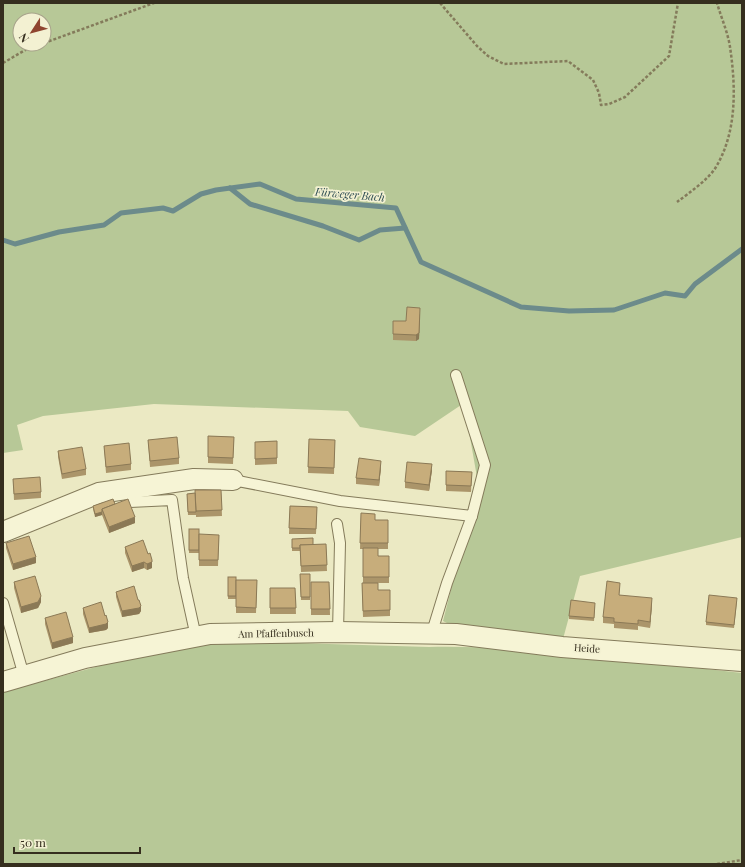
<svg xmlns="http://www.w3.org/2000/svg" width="745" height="867" font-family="'Playfair Display',serif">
<rect width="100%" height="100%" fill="#ebe9c3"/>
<g fill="#b7c897" fill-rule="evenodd">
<path d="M3,3H742V537L580,576L563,639L455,627L443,621L478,483L464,403L415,436L360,427L348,411L154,404L43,416L17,425L23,450L3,453ZM20,20H44V44H20Z"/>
<path d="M226,641L429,647C532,645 640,662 742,673V864H3V692L144,654Z"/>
</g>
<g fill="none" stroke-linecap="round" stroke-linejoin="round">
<g stroke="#6c8b8b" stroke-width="5">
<path d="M230,188L250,204L323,226L359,240L380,230L405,228"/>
<path d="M3,240L15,244L59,232L104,225L121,213L163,208L173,211L201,194L216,190L260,184L296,199L396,208L421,262L521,307L569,311L614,310L665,293L685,296L695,284L742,249"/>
</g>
<defs>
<g id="lane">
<path d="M233,480L340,501L472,516L485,465L456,375"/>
<path d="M130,502L172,500L183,578L196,637"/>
<path d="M337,524L340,543L338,632"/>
<path d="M3,603L24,676"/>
<path d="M432,632L447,583L472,516"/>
</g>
<g id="street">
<path d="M3,532L99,493L194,479L233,480"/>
<path d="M3,682L85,658L210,634L338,632L456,634L562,647L742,661"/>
</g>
</defs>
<use href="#lane" stroke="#847b5b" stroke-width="12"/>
<use href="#street" stroke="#847b5b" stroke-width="22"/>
<g stroke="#847b5b" stroke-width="2.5" stroke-dasharray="3 2" stroke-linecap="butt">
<path d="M440,3L477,46L488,56L504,64L568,61L593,80L599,93L601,105L609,104L625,97L669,56L678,3"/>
<path d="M44,43L154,3"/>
<path d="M3,63L27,49L42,44"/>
<path d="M677,202C689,193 709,179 716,167C737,132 736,87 730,47C728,33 721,17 717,3"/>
<path d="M717,864L742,860"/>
</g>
<use href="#lane" stroke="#f6f4d5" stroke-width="10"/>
<use href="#street" stroke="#f6f4d5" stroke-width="20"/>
</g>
<g fill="#ab956a">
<path d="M420,314L419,339L416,341L393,340V334L406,321Z"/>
<path d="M208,436L234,437L233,464L208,463Z"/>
<path d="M309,439L335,440L334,474L308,473Z"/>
<path d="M148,440L179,458V464L150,467Z"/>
<path d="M277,441V464L255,465V442Z"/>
<path d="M104,446L131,464V470L106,473Z"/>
<path d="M58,451L86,469V475L62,479L58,457Z"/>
<path d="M381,467L379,486L356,484V478Z"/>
<path d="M432,470L429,491L405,488V482Z"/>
<path d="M446,471L472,472L471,492L446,491Z"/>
<path d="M13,479L41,492V498L14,500Z"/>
<path d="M221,490L222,516L196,517V515H188L187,494L195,493Z"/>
<path d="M115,504L135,523L109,533L102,515L95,517L93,509V506Z"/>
<path d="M290,506L317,507L316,534H289Z"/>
<path d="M361,513L375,520H388V549H378V556H389V583H378V590H390V616L363,617L362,589L363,583V549H360Z"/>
<path d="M189,529L199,535H219L218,566H199V553H189Z"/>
<path d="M292,539L313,545L326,544L327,571L301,572L300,551H292Z"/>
<path d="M6,543L36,563L13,570L6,548Z"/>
<path d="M125,547L152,566V568L147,570L144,568L132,572L125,553Z"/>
<path d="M300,574H310V600H301Z"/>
<path d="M228,577L236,580H257L256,613H236V599H228Z"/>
<path d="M14,582L41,602L38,608L21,613L14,588Z"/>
<path d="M311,582H329L330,615H311Z"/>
<path d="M270,588H295L296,614H270Z"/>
<path d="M620,589L619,595L652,604L650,628L638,626V630L614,628V624L603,623V617Z"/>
<path d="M116,592L141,611L139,614L122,617L116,597Z"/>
<path d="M737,601L734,628L706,625V622Z"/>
<path d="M595,606L594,621L569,619V616Z"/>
<path d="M83,608L108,628L106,630L89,633L83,614Z"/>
<path d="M45,618L73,643L52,649L45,624Z"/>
</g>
<g fill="#8b7956">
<path d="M420,314L419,339L416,341V335Z"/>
<path d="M381,461V467L379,486V480Z"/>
<path d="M432,464V470L429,491V485Z"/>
<path d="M102,512V515L95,517V514Z"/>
<path d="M135,517V523L109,533V527Z"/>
<path d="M36,557V563L13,570V564Z"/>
<path d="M152,560V568L147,570V564Z"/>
<path d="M144,562V568L132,572V566Z"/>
<path d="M41,596V602L38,608L21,613V607Z"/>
<path d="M652,598V604L650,628V622Z"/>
<path d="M141,606V611L139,614L122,617V611Z"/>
<path d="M108,622V628L106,630L89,633V628Z"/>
<path d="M73,637V643L52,649V643Z"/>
</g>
<g fill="#c7ad7b" stroke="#8b7956">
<path d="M407,307L420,308L419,333L416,335L393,334V321H406Z"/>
<path d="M208,436L234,437L233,458L208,457Z"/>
<path d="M177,437L179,458L150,461L148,440Z"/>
<path d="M309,439L335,440L334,468L308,467Z"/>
<path d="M277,441V458L255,459V442Z"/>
<path d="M129,443L131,464L106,467L104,446Z"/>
<path d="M82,447L86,469L62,474L58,451Z"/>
<path d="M359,458L381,461L379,480L356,478Z"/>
<path d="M407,462L432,464L429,485L405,482Z"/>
<path d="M446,471L472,472L471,486L446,485Z"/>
<path d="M40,477L41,492L14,494L13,479Z"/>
<path d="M195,490H221L222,510L196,511Z"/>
<path d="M195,493L196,512H188L187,494Z"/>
<path d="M113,499L115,504L102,509V512L95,514L93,506Z"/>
<path d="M128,499L135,517L109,527L102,509Z"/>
<path d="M290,506L317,507L316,529L289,528Z"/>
<path d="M361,513L375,514V520H388V543H360Z"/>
<rect x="189" y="529" width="10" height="21"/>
<path d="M199,534L219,535L218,560H199Z"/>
<path d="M29,536L36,557L13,564L6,543Z"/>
<path d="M313,538V545H300V548H292V539Z"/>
<path d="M143,540L148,554L150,553L152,560V562L147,564L144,562L132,566L125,547Z"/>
<path d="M326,544L327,565L301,566L300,545Z"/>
<path d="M363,548H378V556H389V577H363Z"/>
<path d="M300,574H310V597H301Z"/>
<path d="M35,576L41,596L38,602L21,607L14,582Z"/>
<rect x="228" y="577" width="8" height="19"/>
<path d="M236,580H257L256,608L236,607Z"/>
<path d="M607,581L620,583L619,595L652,598L650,622L638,620V624L614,622V618L603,617Z"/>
<path d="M311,582H329L330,609H311Z"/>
<path d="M362,583H378V590H390V610L363,611Z"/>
<path d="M134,586L138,600H139L141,606L139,608L122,611L116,592Z"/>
<path d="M270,588H295L296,608H270Z"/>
<path d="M709,595L737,598L734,625L706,622Z"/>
<path d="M571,600L595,603L594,618L569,616Z"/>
<path d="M101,602L105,616L106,615L108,622L106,624L89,628L83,608Z"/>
<path d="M66,612L73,637L52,643L45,618Z"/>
</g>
<g text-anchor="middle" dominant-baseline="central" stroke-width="3.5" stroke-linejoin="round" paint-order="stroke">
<g font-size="10" fill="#352e1e" stroke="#f3f1d2">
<text transform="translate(276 633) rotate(-1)">Am Pfaffenbusch</text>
<text transform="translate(587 648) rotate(4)">Heide</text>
</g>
<g font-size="11" font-style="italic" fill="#2e4d53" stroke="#f3f1d2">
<text transform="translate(350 194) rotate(5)">Fürweger Bach</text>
</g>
</g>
<rect width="745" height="867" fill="none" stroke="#352e1e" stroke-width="8"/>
<g transform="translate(32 32) rotate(234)"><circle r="19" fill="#f3f1d2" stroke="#a7a38a"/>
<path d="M0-3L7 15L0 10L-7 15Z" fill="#8f452f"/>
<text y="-6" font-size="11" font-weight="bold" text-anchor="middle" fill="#352e1e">N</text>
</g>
<path d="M14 847v6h126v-6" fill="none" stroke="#352e1e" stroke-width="2"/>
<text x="20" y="847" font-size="12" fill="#352e1e" stroke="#f3f1d2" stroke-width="3" paint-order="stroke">50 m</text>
</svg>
